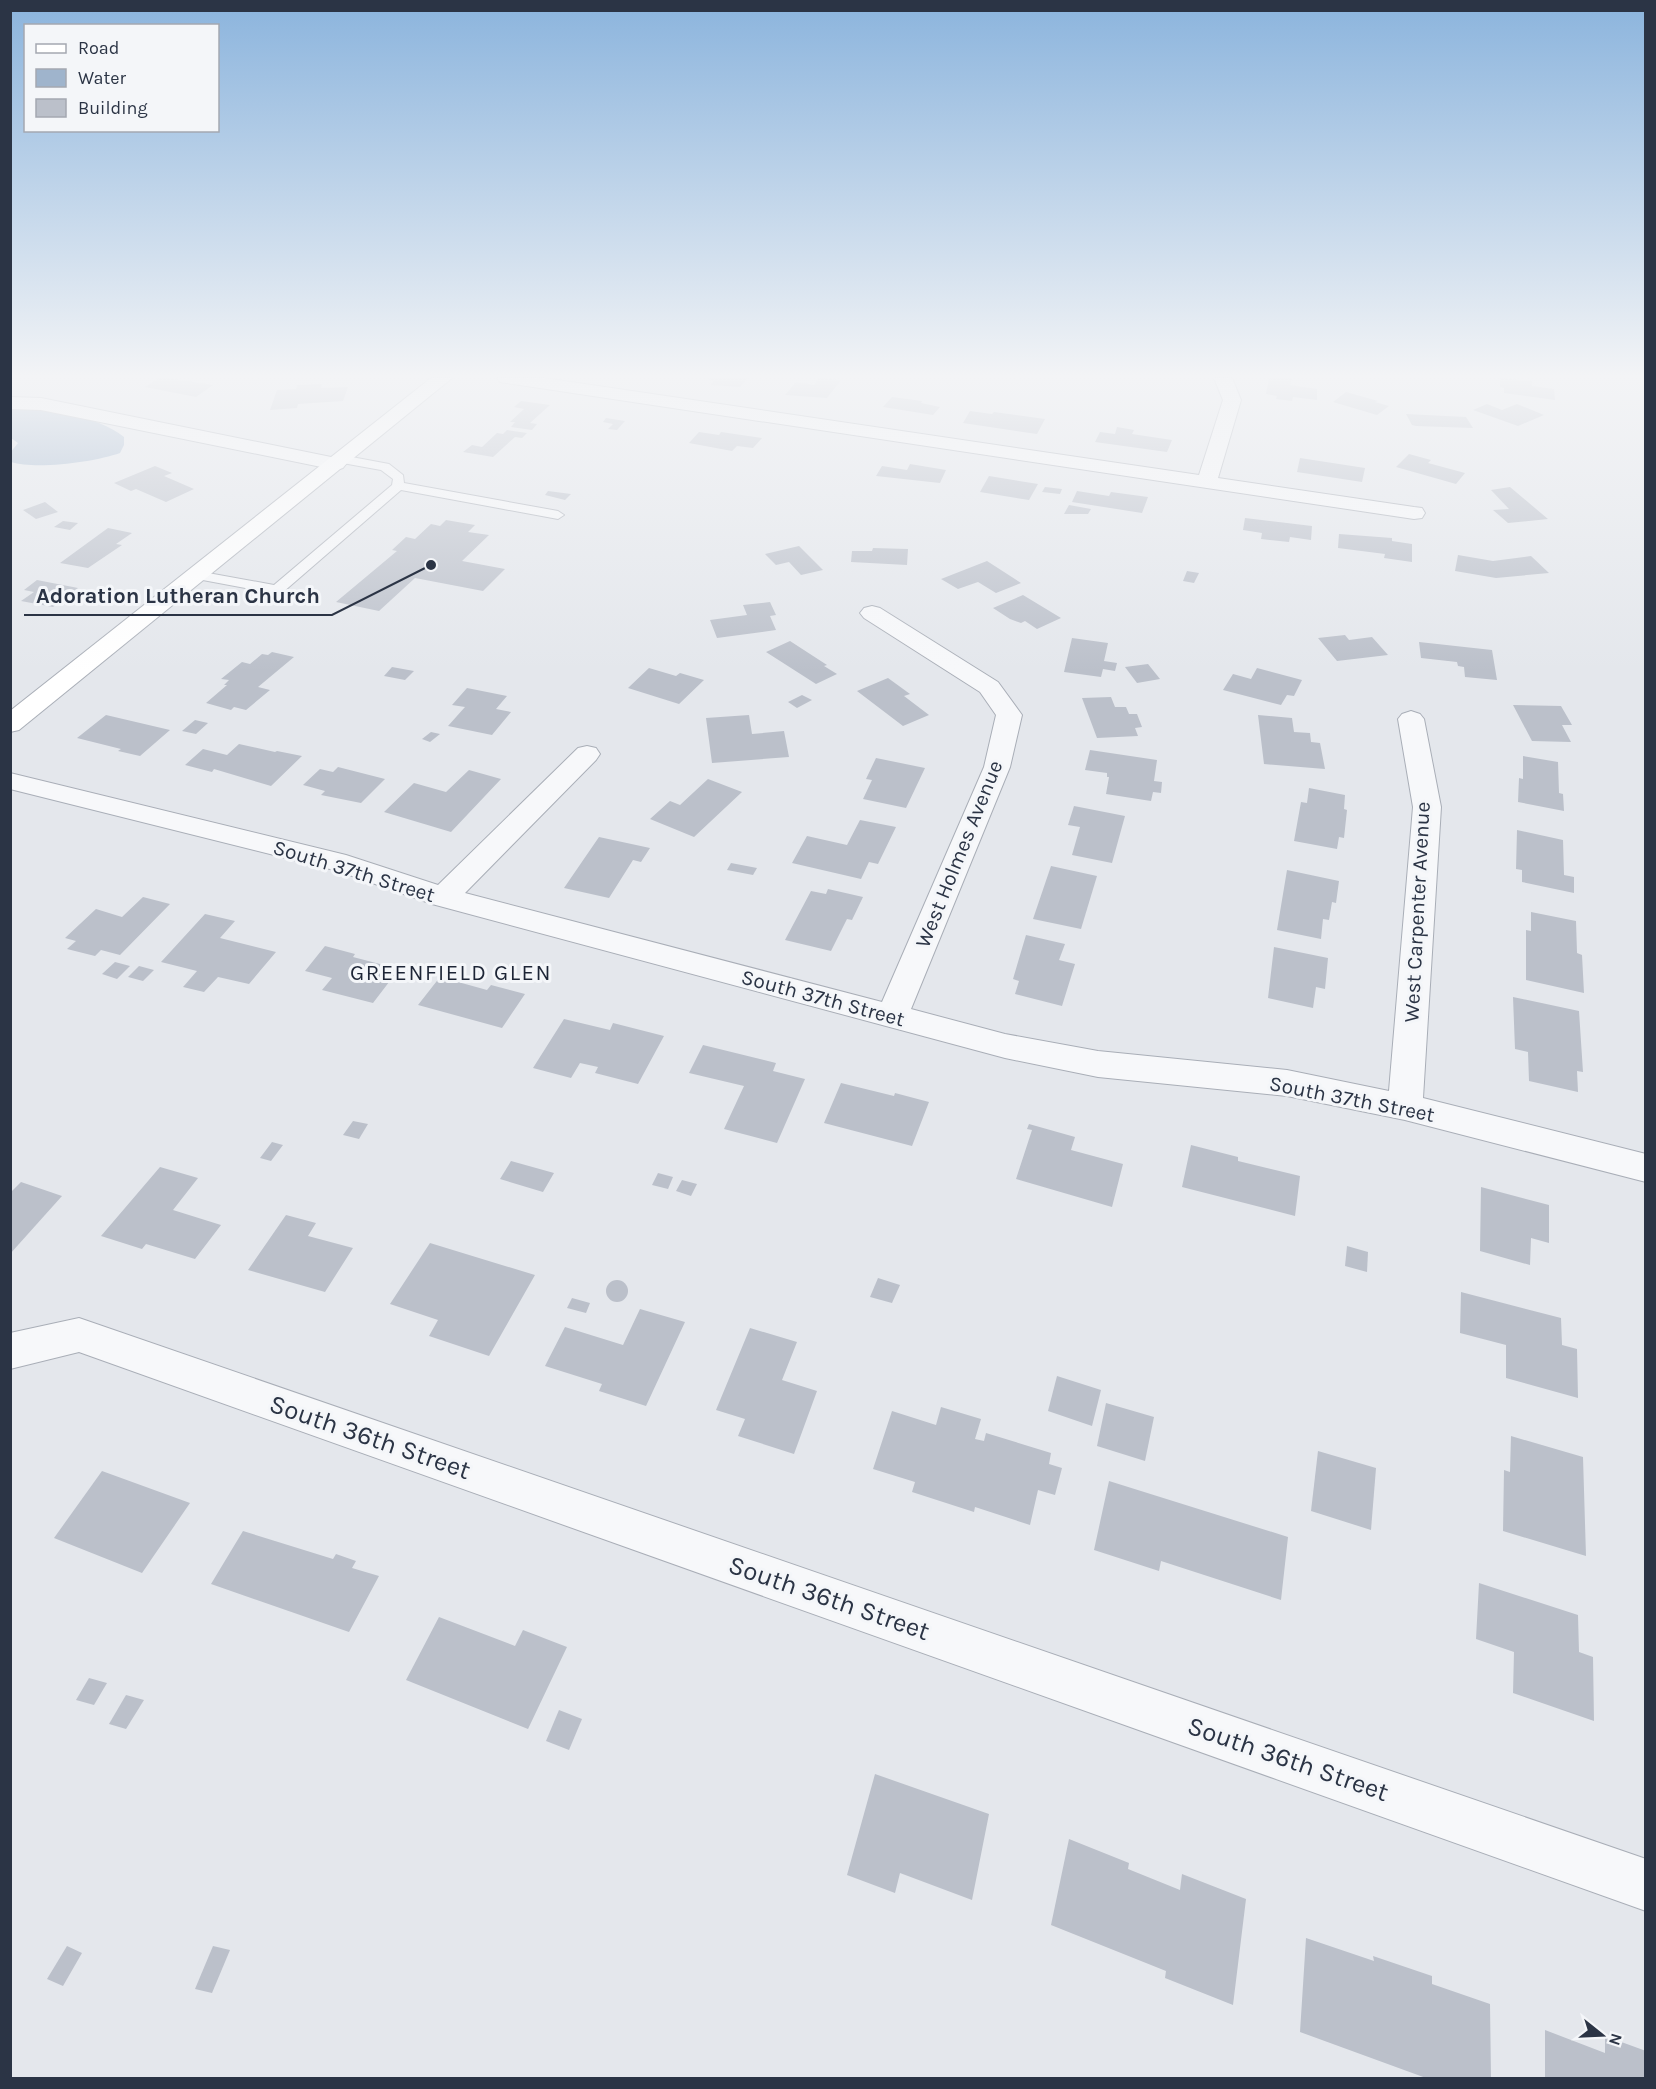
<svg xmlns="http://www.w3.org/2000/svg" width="1656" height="2089" font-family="Karla,sans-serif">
<rect width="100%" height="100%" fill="#e4e7ec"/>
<path fill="#9fb4cc" d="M11,409C45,409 97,415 124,437V445L120,453C95,462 36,470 11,462L10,453L18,443L11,438Z"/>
<g fill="#bbc0ca">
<path d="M159,378L175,379L213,385L196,397L145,387Z"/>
<path d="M706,378H748L740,387L710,385L714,381Z"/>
<path d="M819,378L841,380L827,398L785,395L796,382L814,385Z"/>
<path d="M1269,378H1292L1290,385L1317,389V400L1293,397L1292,401L1276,399L1277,396L1266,394Z"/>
<path d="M1500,378L1532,381V386L1554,389L1555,400L1504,393V388L1500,387Z"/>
<path d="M322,384L321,388L348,387L343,401L298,404L297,408L270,410L277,390L296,389L297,385Z"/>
<path d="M1346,392L1378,401L1375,402L1389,406L1377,415L1333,402Z"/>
<path d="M892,397L922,401L921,403L940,407L933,415L883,407Z"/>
<path d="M521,401L550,405L530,423L537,424L532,430L511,427L515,422H510L524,409L514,407Z"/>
<path d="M1487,404L1502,410L1517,404L1544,415L1518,426L1473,410Z"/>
<path d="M970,411L992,414L994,412L1045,419L1037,434L963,423Z"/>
<path d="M1406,414L1466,417L1473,428L1416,426L1412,425Z"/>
<path d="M606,418L625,421L617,430L608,429L613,424L603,422Z"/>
<path d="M1117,427L1134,430L1132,434L1172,440L1167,452L1095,442L1100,432L1115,434Z"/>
<path d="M507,430L527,433L522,438L515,437L493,457L463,452L472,445L482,447L497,433L503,434Z"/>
<path d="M699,432L719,435L721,432L762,438L753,448L737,446L732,451L689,443Z"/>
<path d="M1409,454L1431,460L1428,463L1465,473L1456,484L1396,467Z"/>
<path d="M1300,458L1365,468L1362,482L1297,472Z"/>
<path d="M910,464L946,470L940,483L876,476L882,466L907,470Z"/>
<path d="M155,466L172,473L164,476L194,489L166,502L136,489L131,491L114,483Z"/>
<path d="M989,476L1038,484L1029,500L980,492Z"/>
<path d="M1045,487L1062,489L1060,494L1042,492Z"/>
<path d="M1510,487L1548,519L1508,523L1493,510L1509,509L1491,490Z"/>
<path d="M548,491L571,494L565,500L545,495Z"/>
<path d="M1077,491L1109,496L1111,492L1148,497L1142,513L1072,502Z"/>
<path d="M45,502L58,512L36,519L23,510Z"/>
<path d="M1069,505L1091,509L1088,514H1064Z"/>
<path d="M1245,518L1312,526L1311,540L1290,537L1289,542L1261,539L1262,533L1243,530Z"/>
<path d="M446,520L475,525L468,532L489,535L462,561L505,569L483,591L415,578L379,611L336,602L397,551L392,550L406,537L415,539L431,524L440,526Z"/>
<path d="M63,521L78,523L70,530L54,527Z"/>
<path d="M108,528L132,533L116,544L122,545L88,568L60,563Z"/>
<path d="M1339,534L1392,538V541L1412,544V562L1384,558L1385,554L1338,548Z"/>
<path d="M799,546L823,570L801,575L789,562L776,565L765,554Z"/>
<path d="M873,548L908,549L907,565L851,562L852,551H872Z"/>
<path d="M1458,555L1493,561L1531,556L1549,573L1496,578L1455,571Z"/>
<path d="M987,561L1021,583L996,593L978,582L958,589L941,579Z"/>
<path d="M1187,571L1199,573L1194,583L1183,581Z"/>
<path d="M37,580L78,588L53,607L21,601L34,592L24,590Z"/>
<path d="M1023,595L1061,618L1037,629L1025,621L1021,623L1010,619L993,608Z"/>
<path d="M770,602L776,615L770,616L776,630L717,638L710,620L747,615L743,605Z"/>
<path d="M1345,635L1349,640L1372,637L1388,655L1337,661L1318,638Z"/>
<path d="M1072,638L1108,643L1104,661L1117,663L1115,671L1103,669L1101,677L1064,672Z"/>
<path d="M790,641L827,665L824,666L837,674L816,684L766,652Z"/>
<path d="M1419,642L1492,650L1497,680L1465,677L1464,667L1458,666L1457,662L1421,658Z"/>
<path d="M272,652L294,657L258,687L270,690L246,710L234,707L231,710L206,703L227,685H224L229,680L221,679L242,662L250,664L262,654L268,655Z"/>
<path d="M1148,664L1160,679L1137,683L1125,667Z"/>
<path d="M392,667L414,671L405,680L384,676Z"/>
<path d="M649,668L676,676L680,673L704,680L679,704L628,688Z"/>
<path d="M1257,668L1302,680L1294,696L1287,695L1281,705L1223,690L1233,674L1251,679Z"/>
<path d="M888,678L910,694L904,696L929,715L903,726L857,691Z"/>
<path d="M467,688L507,696L496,709L511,712L492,735L448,726L465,707L452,705Z"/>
<path d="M802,695L812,700L797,708L788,702Z"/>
<path d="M1111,697L1115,707H1126L1129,714H1137L1142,727L1135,728L1138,736L1097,738L1082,698Z"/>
<path d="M1513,705L1561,706L1572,725H1562L1571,742L1532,741Z"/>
<path d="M106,715L170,730L140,756L118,751L121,749L77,738Z"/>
<path d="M749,715L752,734L784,731L789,757L712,763L706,718Z"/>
<path d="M1258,715L1292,718L1294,732L1310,733L1311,742L1320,743L1325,769L1264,764Z"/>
<path d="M195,720L208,723L196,734L182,731Z"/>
<path d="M431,732L440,734L430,742L422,739Z"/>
<path d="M239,744L275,752L277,751L302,756L271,786L214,769L212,772L185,765L203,749L227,755Z"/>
<path d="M1090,750L1157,760L1154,781L1162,782L1161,793L1153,792L1151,801L1106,794L1109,777H1107V773L1085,770Z"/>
<path d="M1523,756L1558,762L1559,793L1563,794L1564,811L1518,802L1519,778L1523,779Z"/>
<path d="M876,758L925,768L906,808L863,799L872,780L866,779Z"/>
<path d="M338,767L385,779L361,803L321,795L325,791L303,785L320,769L333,772Z"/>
<path d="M469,770L501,779L451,832L384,812L414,783L446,792Z"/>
<path d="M708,779L742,792L694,837L650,819L670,801L680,805Z"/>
<path d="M1309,788L1345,795L1344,809L1347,810L1344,838L1339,837L1337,849L1294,841L1301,802L1307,803Z"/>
<path d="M1074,806L1125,816L1112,863L1072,855L1080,827L1068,825Z"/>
<path d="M860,820L896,827L878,864L869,862L861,879L792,863L807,836L847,845Z"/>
<path d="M1517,830L1563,840L1564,875L1574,877V893L1522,882V870L1516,869Z"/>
<path d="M599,837L650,848L641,862L633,860L609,898L564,888Z"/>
<path d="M731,863L757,868L753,875L727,870Z"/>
<path d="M1051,866L1097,876L1081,929L1033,919Z"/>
<path d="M1287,870L1339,881L1336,903L1332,902L1329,920L1323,919L1321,939L1277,930Z"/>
<path d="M828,889L863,897L852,920L847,919L831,951L785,940L811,891L826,894Z"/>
<path d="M143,897L170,904L120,955L101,950L95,956L67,949L76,941L65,938L96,909L122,917Z"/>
<path d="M1531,912L1576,921L1577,953L1582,955L1584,993L1526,980V930L1531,931Z"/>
<path d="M205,914L235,921L220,938L276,952L249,984L218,977L204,992L183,987L197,971L161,962Z"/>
<path d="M1026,935L1065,944L1059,960L1075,964L1062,1006L1015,994L1019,981L1013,979Z"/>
<path d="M325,946L355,954L353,957L399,969L373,1003L322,990L332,978L305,971Z"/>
<path d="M1274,947L1328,958L1325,989L1316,987L1313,1008L1268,998Z"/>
<path d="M115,962L130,966L117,979L102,974Z"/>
<path d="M139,966L154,970L143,981L128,977Z"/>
<path d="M440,977L487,990L491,985L525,994L502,1028L418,1005Z"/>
<path d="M1513,997L1579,1011L1583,1072L1577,1071L1578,1092L1529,1081L1528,1052L1515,1049Z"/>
<path d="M564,1019L610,1030L613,1023L664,1036L638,1084L595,1073L598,1067L580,1063L571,1078L533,1068Z"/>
<path d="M703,1045L776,1063L773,1071L805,1079L777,1143L724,1129L744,1086L689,1073Z"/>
<path d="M841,1083L894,1096L895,1093L929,1102L912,1146L824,1123Z"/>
<path d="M353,1121L368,1124L359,1139L343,1135Z"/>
<path d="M1029,1124L1075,1137L1071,1150L1123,1164L1112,1207L1016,1179L1032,1130L1027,1129Z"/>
<path d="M272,1142L283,1145L271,1161L260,1158Z"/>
<path d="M1191,1145L1238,1157V1161L1300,1176L1295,1216L1182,1187Z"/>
<path d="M511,1161L554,1173L543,1192L500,1179Z"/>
<path d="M160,1167L198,1178L173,1210L221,1225L195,1259L146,1244L142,1249L101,1236Z"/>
<path d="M658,1173L673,1177L668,1189L652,1185Z"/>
<path d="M682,1180L697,1184L691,1196L676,1191Z"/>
<path d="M21,1182L62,1196L10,1254V1193Z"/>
<path d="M1481,1187L1549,1205V1243L1531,1238L1530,1265L1480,1251Z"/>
<path d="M286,1215L316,1223L308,1236L353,1248L325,1292L248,1270Z"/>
<path d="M430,1243L535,1275L489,1356L429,1336L438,1320L390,1304Z"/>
<path d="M1347,1246L1368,1252L1367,1272L1345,1266Z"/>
<path d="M878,1278L900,1285L892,1303L870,1297Z"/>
<circle cx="617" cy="1291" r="11"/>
<path d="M1461,1292L1561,1318L1562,1345L1577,1349L1578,1398L1506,1378V1345L1460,1333Z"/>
<path d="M572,1298L590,1303L586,1313L567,1308Z"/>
<path d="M640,1309L685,1322L646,1406L599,1391L602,1384L545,1366L565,1327L623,1345Z"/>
<path d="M750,1328L797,1342L782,1380L817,1391L794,1454L738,1436L745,1419L716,1410Z"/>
<path d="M1057,1376L1101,1390L1092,1426L1048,1411Z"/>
<path d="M1106,1403L1154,1417L1145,1461L1097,1446Z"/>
<path d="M941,1407L981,1419L975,1439L984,1441L986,1433L1051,1453L1049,1464L1062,1468L1055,1495L1038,1490L1030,1525L975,1507L974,1512L912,1492L915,1482L873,1469L892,1411L936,1425Z"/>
<path d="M1511,1436L1583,1457L1586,1556L1503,1531L1504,1470L1510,1472Z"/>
<path d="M1318,1451L1376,1468L1371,1530L1311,1511Z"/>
<path d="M102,1471L190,1503L142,1573L54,1538Z"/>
<path d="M1109,1481L1288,1537L1281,1600L1161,1561L1159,1571L1094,1550Z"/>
<path d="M243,1531L333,1559L336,1554L356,1561L352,1568L379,1576L349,1632L211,1584Z"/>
<path d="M1479,1583L1578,1615L1579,1652L1593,1657L1594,1721L1513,1693L1514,1652L1476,1639Z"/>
<path d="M439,1617L515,1646L523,1630L567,1647L528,1729L406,1680Z"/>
<path d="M89,1678L107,1683L94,1705L76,1700Z"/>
<path d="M126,1695L144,1700L126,1729L109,1724Z"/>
<path d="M559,1710L582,1719L569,1750L546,1741Z"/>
<path d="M875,1774L989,1814L972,1900L900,1873L895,1893L847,1875Z"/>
<path d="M1069,1839L1129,1863L1128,1869L1180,1890L1182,1874L1246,1899L1233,2005L1165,1978L1166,1971L1051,1925Z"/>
<path d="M1306,1938L1374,1961L1373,1956L1432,1976V1984L1490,2004L1491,2078H1426L1300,2032Z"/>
<path d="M67,1946L82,1953L63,1986L47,1979Z"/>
<path d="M213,1946L230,1950L212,1993L195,1989Z"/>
<path d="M1545,2030L1605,2053V2036L1646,2051V2078H1545Z"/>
</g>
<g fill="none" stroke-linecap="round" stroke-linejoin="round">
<defs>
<path id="lane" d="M341,455L389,464L403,475L404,483L558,511L564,515L558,519L401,490L282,593L277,594L192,578L190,575L197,571L274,585L392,485L393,479L381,470L337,462V456Z"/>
<g id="street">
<path d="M497,378H544L1199,475L1223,400L1214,378H1232L1241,400L1218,478L1414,507L1422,508L1425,513L1422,518L1414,519L506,383L500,382Z"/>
<path d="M10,397L41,398L336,458L343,460L346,464L343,468L336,470L41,410L10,409Z"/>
<path d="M872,606L880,608L998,682L1022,715L1010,767L911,1009L1005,1034L1098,1051L1287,1070L1389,1091L1413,807L1398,719L1402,714L1411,711L1420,714L1424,719L1441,807L1423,1098L1646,1154V1182L1405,1120L1287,1096L1098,1077L1005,1058L432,904L338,871L10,789V773L346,855L438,885L578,748L587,746L596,748L600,754L596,760L465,893L882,1002L984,767L996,715L980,692L864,618L860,613L864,608Z"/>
<path d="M79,1318L1646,1859V1911L79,1352L10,1369V1333Z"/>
</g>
<path id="secondary" d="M431,378H452L19,730L10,732V711Z"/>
</defs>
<use href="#lane" stroke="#a9aeb7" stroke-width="2"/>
<use href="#street" stroke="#a9aeb7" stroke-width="2"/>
<use href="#secondary" stroke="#a9aeb7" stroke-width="2"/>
<use href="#lane" fill="#f7f8fa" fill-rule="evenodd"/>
<use href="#street" fill="#f7f8fa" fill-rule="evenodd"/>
<use href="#secondary" fill="#fff" fill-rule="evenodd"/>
</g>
<linearGradient id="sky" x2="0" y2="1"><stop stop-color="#8bb4dd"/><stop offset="0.56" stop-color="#f3f4f6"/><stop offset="1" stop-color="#f3f4f6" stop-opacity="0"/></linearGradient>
<rect width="1656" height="671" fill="url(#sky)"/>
<g text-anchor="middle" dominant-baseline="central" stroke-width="6" stroke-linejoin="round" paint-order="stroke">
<g font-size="21" fill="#2b3445" stroke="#f4f6f9">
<text transform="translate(959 854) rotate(-68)">West Holmes Avenue</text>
<text transform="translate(354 871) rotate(17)">South 37th Street</text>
<text transform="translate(1417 912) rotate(-87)">West Carpenter Avenue</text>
<text transform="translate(823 998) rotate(15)">South 37th Street</text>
<text transform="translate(1352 1099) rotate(11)">South 37th Street</text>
</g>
<g font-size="22" letter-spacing="1.5" fill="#1d2536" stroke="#f4f6f9">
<text x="451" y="973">GREENFIELD GLEN</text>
</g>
<g font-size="26" fill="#2b3445" stroke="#f4f6f9">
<text transform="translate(370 1437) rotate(19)">South 36th Street</text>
<text transform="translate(829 1598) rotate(19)">South 36th Street</text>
<text transform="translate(1288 1759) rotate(19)">South 36th Street</text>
</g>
</g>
<path fill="none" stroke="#2b3445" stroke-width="2" d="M431 565L332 615H24"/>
<circle fill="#2b3445" stroke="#f4f6f9" stroke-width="2" cx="431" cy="565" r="6"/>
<g font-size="22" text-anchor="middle" font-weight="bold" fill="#2b3445" stroke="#f4f6f9" stroke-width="6" stroke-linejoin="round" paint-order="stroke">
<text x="178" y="603">Adoration Lutheran Church</text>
</g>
<rect width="1656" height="2089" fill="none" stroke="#2b3445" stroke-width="24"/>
<rect x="24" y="24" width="195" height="108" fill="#f4f6f9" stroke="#a4a8b1" stroke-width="1.5"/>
<rect x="36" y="44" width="30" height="9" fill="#ffffff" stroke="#a4a8b1" stroke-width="1.5"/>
<text x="78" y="54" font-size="18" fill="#2b3445">Road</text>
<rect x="36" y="69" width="30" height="18" fill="#9fb4cc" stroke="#a4a8b1" stroke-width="1.5"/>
<text x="78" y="84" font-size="18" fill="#2b3445">Water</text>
<rect x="36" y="99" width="30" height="18" fill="#bbc0ca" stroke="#a4a8b1" stroke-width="1.5"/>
<text x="78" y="114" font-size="18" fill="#2b3445">Building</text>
<g transform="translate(1602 2035) rotate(108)" stroke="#f4f6f9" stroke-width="4.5" paint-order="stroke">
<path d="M0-4.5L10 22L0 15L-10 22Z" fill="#2b3445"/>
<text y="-9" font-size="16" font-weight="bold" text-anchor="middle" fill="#2b3445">N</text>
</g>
</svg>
